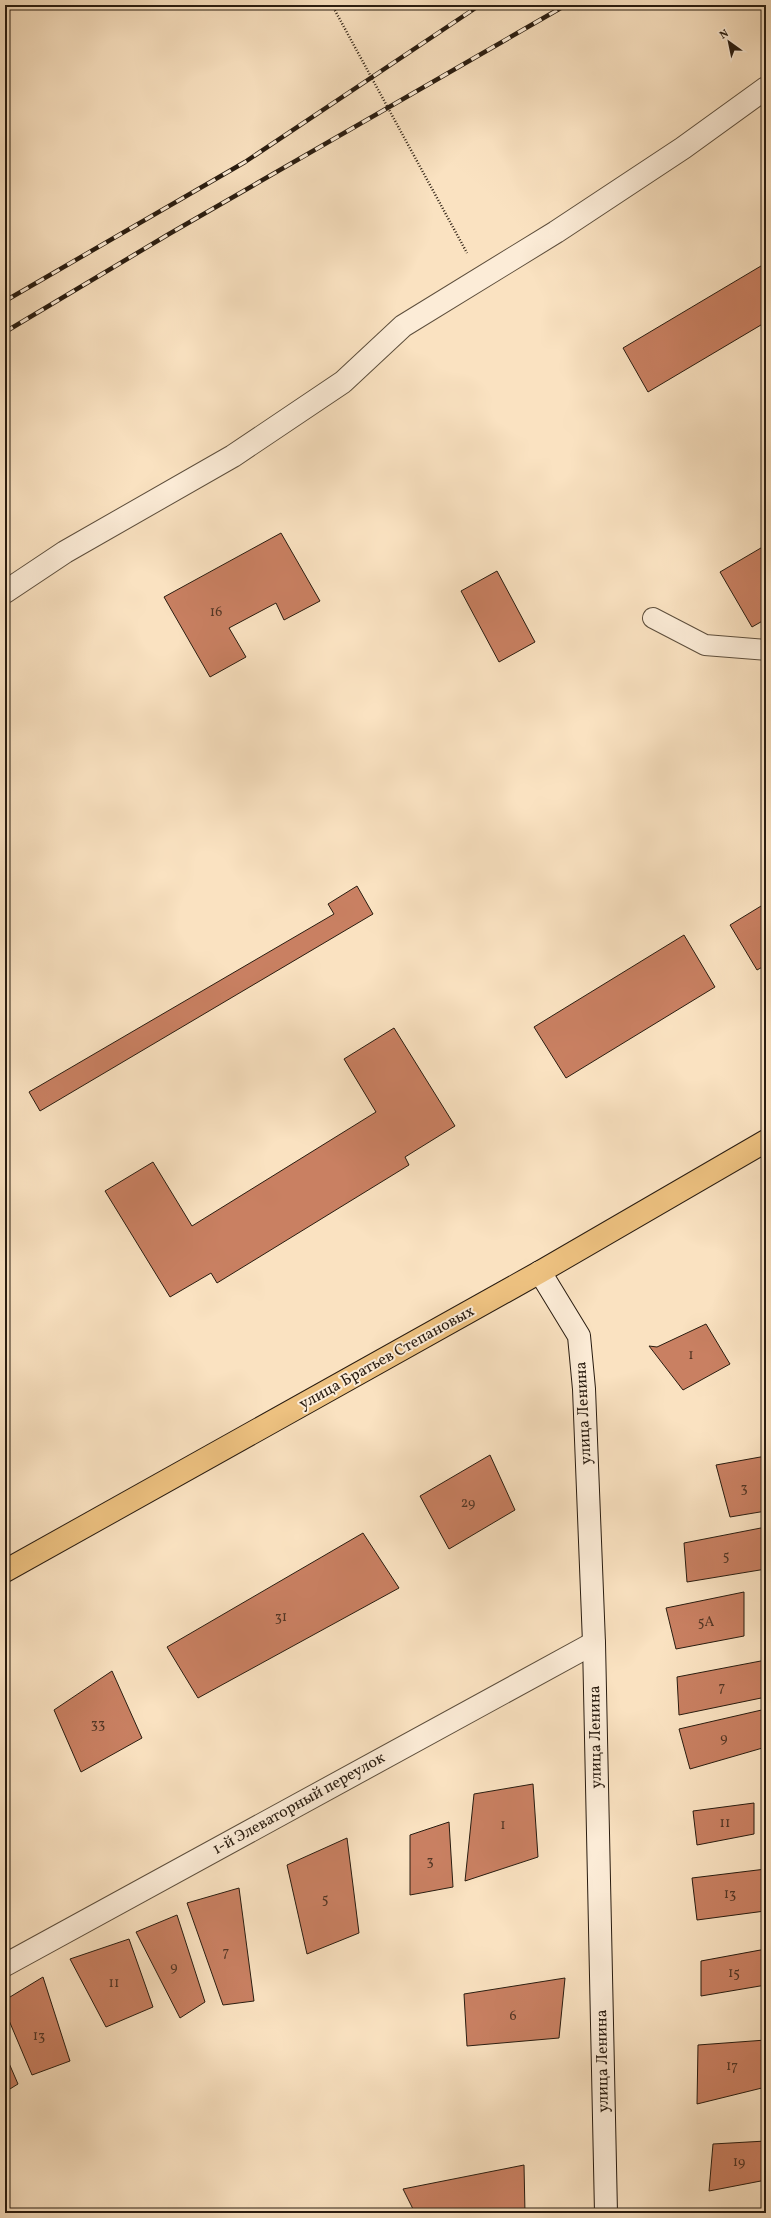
<svg xmlns="http://www.w3.org/2000/svg" width="771" height="2218" font-family="Vollkorn,serif">
<rect width="100%" height="100%" fill="#fae2c1"/>
<filter id="stains"><feTurbulence type="fractalNoise" baseFrequency=".005" numOctaves="4"/><feColorMatrix values="0 0 0 0 .2 0 0 0 0 .09 0 0 0 0 .02 0 0 0 .5 -.17"/></filter>
<radialGradient id="worn" r=".72"><stop offset=".6" stop-color="#630" stop-opacity="0"/><stop offset="1" stop-color="#630" stop-opacity=".3"/></radialGradient>
<g fill="#c98062" stroke="#291c10">
<path d="M766,263V322L648,392L623,348Z"/>
<path d="M281,533L320,601L284,620L276,603L229,628L246,657L210,677L164,597Z"/>
<path d="M766,545V619L752,627L720,572Z"/>
<path d="M497,571L535,642L499,662L461,591Z"/>
<path d="M357,886L373,914L40,1111L29,1092L334,914L328,904Z"/>
<path d="M766,903V965L757,970L730,925Z"/>
<path d="M684,935L715,987L566,1078L534,1027Z"/>
<path d="M394,1028L455,1126L405,1157L409,1165L217,1283L211,1273L170,1297L105,1191L153,1162L192,1226L376,1112L344,1059Z"/>
<path d="M706,1324L730,1364L683,1390L649,1346L657,1347Z"/>
<path d="M490,1455L515,1510L449,1549L420,1496Z"/>
<path d="M766,1456V1511L730,1517L716,1465Z"/>
<path d="M766,1527V1569L687,1582L684,1543Z"/>
<path d="M363,1533L399,1588L198,1698L167,1647Z"/>
<path d="M744,1592V1636L676,1649L666,1608Z"/>
<path d="M766,1660V1697L679,1715L677,1677Z"/>
<path d="M112,1671L142,1738L81,1772L54,1710Z"/>
<path d="M766,1709V1747L690,1769L679,1729Z"/>
<path d="M533,1784L538,1857L465,1881L474,1794Z"/>
<path d="M754,1803V1834L697,1845L693,1811Z"/>
<path d="M449,1822L453,1887L410,1895V1835Z"/>
<path d="M347,1838L359,1933L307,1954L287,1865Z"/>
<path d="M766,1869L765,1911L697,1920L692,1878Z"/>
<path d="M239,1888L254,2001L223,2005L187,1903Z"/>
<path d="M177,1915L205,2002L180,2018L136,1932Z"/>
<path d="M129,1939L153,2007L106,2027L70,1959Z"/>
<path d="M766,1949V1985L701,1996V1961Z"/>
<path d="M43,1977L70,2061L32,2075L5,2011V2000Z"/>
<path d="M565,1978L559,2038L467,2046L464,1994Z"/>
<path d="M766,2040V2087L697,2104L698,2045Z"/>
<path d="M5,2054L18,2084L5,2092Z"/>
<path d="M766,2141V2180L709,2191L713,2144Z"/>
<path d="M524,2165L525,2213H415L403,2189Z"/>
</g>
<g fill="none" stroke-linecap="round" stroke-linejoin="round">
<defs>
<path id="lane" d="M653,618L705,645L766,650"/>
<g id="street">
<path d="M5,592L65,552L233,456L343,382L403,326L556,232L683,148L766,88"/>
<path d="M5,1965L594,1643"/>
</g>
<path id="secondary" d="M540,1272L579,1336L584,1389L594,1643L606,2213"/>
<path id="primary" d="M5,1571L540,1272L766,1141"/>
</defs>
<use href="#lane" stroke="#5d4e3c" stroke-width="22"/>
<use href="#street" stroke="#5d4e3c" stroke-width="24"/>
<use href="#secondary" stroke="#291c10" stroke-width="24"/>
<use href="#primary" stroke="#291c10" stroke-width="24"/>
<path stroke="#291c10" stroke-width="2.5" stroke-dasharray="1 2" stroke-linecap="butt" d="M332,5L467,253"/>
<use href="#lane" stroke="#fcecd7" stroke-width="20"/>
<use href="#street" stroke="#fcecd7" stroke-width="22"/>
<use href="#secondary" stroke="#fcecd7" stroke-width="22"/>
<use href="#primary" stroke="#edc180" stroke-width="22"/>
<defs>
<g id="rail">
<path d="M5,301L245,162L480,5"/>
<path d="M5,332L169,234L566,5"/>
</g>
</defs>
<use href="#rail" stroke="#291c10" stroke-width="4.5"/>
<use href="#rail" stroke="#fcecd7" stroke-width="3" stroke-dasharray="9" stroke-linecap="butt"/>
</g>
<g text-anchor="middle" dominant-baseline="central" stroke-width="4" stroke-linejoin="round" paint-order="stroke">
<g font-size="14" fill="#513524">
<text x="216" y="612">16</text>
<text x="691" y="1355">1</text>
<text x="744" y="1488">3</text>
<text x="468" y="1503">29</text>
<text x="726" y="1556">5</text>
<text x="281" y="1617">31</text>
<text x="706" y="1622">5А</text>
<text x="722" y="1687">7</text>
<text x="98" y="1724">33</text>
<text x="724" y="1738">9</text>
<text x="725" y="1823">11</text>
<text x="503" y="1825">1</text>
<text x="430" y="1861">3</text>
<text x="730" y="1894">13</text>
<text x="325" y="1899">5</text>
<text x="226" y="1952">7</text>
<text x="174" y="1967">9</text>
<text x="734" y="1973">15</text>
<text x="114" y="1983">11</text>
<text x="513" y="2016">6</text>
<text x="39" y="2036">13</text>
<text x="732" y="2066">17</text>
<text x="739" y="2162">19</text>
</g>
<g font-size="16" fill="#291c10" stroke="#fcecd7">
<text transform="translate(387 1358) rotate(-29)">улица Братьев Степановых</text>
<text transform="translate(584 1413) rotate(-93)">улица Ленина</text>
<text transform="translate(596 1737) rotate(-91)">улица Ленина</text>
<text transform="translate(299 1804) rotate(-29)">1-й Элеваторный переулок</text>
<text transform="translate(603 2061) rotate(-91)">улица Ленина</text>
</g>
</g>
<rect width="771" height="2218" fill="none" stroke="#fae2c1" stroke-width="20"/>
<rect x="6" y="6" width="759" height="2206" fill="none" stroke="#291c10" stroke-width="2"/>
<rect x="10" y="10" width="751" height="2198" fill="none" stroke="#291c10"/>
<g transform="translate(729 42) rotate(327)" stroke="#fcecd7" stroke-width="3" paint-order="stroke">
<path d="M0-3L7 15L0 10L-7 15Z" fill="#291c10"/>
<text y="-6" font-size="11" font-weight="bold" text-anchor="middle" fill="#291c10">N</text>
</g>
<rect width="100%" height="100%" filter="url(#stains)"/>
<rect width="100%" height="100%" fill="url(#worn)"/>
</svg>
